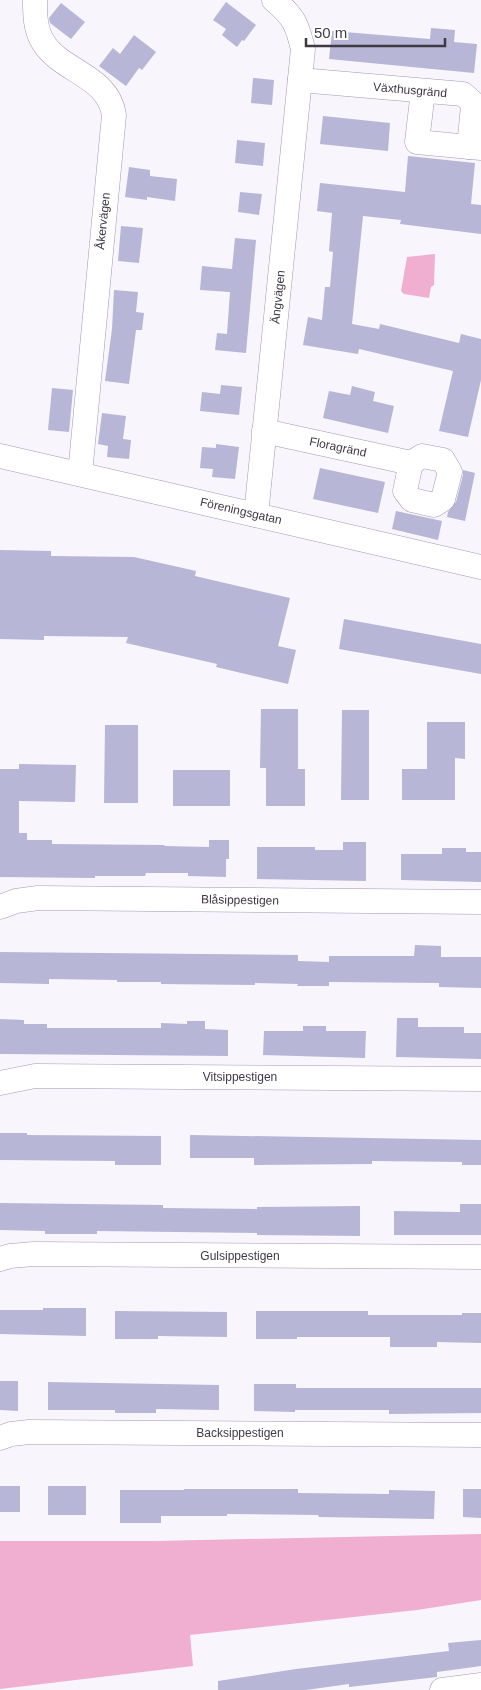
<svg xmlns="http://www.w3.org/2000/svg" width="481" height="1690" font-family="Helvetica,sans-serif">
<rect width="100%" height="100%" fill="#f8f5fc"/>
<g fill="#f0afd0">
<path d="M435,254L434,285L431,287L429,298L404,294L401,291L407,257Z"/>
<path d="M481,1534V1600L417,1610L190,1635L193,1666L0,1689V1541H156Z"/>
</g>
<g fill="#b7b6d6">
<path d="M226,2L256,25L244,41L242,40L237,47L222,35L226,29L213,20Z"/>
<path d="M61,3L85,22L71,39L50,23L49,18Z"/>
<path d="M431,28L455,30L454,42L477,44L474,73L329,59L332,31L430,39Z"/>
<path d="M134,35L156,52L142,70L139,68L126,86L99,66L113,48L120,54Z"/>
<path d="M253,78L274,80L272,105L251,103Z"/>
<path d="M323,116L390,123L388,151L320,144Z"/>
<path d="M237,140L265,143L263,166L235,163Z"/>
<path d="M408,156L475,163L471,204L481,205V234L400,224L401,220L363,216L352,324L379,329L380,324L459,343L461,334L481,339V380L468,437L439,431L453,371L359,349L358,354L303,345L308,317L322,320L325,287H330L333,252L329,251L332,213L317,211L320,183L405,192Z"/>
<path d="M129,167L150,170V176L177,179L175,201L147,197V200L125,197Z"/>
<path d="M240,192L262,194L259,215L238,212Z"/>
<path d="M121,226L143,228L139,263L118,261Z"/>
<path d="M235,238L256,240L246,353L215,350L217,333L227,334L230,292L200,290L202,266L232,269Z"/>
<path d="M114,290L138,292L136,312L144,313L142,330H136L129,384L105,381L112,329Z"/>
<path d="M221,385L242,387L239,415L200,411L202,392L220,394Z"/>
<path d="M352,386L375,392L373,401L394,406L388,433L323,418L329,391L350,395Z"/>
<path d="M52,388L73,390L69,432L48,430Z"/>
<path d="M102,413L126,416L123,439L131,440L129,459L107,457L108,446L98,444Z"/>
<path d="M216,444L239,447L235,479L212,477L213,469L200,468L202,447L216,448Z"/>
<path d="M320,468L385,482L378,513L313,499Z"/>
<path d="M463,470L475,473L465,521L447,517L448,512L456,502L463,475Z"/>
<path d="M396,511L442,521L438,540L392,529Z"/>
<path d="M0,550L51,551V556L134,557L196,571L195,576L290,598L278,646L296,650L288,684L216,667L217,664L126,643L128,637L44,636V640L0,639Z"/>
<path d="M344,619L481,644V674L339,649Z"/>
<path d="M261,709H298V769H305V806H266V768H260Z"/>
<path d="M342,710H369V800H341Z"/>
<path d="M427,722H465V759L455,758V800H402V769H427Z"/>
<path d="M105,725H138V803H104Z"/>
<path d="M19,764L76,765L75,802L19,801V833H27V840H52V844L164,845L165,846L209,847V840H229V859H226V877L188,876V873H146L145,876H95V878L0,877V769H19Z"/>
<rect x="173" y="770" width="57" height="36"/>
<path d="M343,842H366V881L257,879V847H315V850H343Z"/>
<path d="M442,848H466V852H481V882L401,880V854H442Z"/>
<path d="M415,945L441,946V957H481V988L439,987V983L329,982V986H297L298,984L255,983V985L161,984V982H117V980L49,979V984L0,983V952L298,955V961L329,962V956H414Z"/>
<path d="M397,1018H418V1027H464V1033H481V1059L396,1057Z"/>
<path d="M0,1019L24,1020V1024H47V1028H161V1023L187,1024V1021H205V1029L228,1030V1056L0,1054Z"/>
<path d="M303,1026H326V1031H366L365,1058L263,1055L264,1031H303Z"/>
<path d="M0,1133H27V1135L161,1136V1165H115V1161L0,1160Z"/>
<path d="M190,1135L481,1140V1165H462V1162L372,1161V1164L254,1165V1158H190Z"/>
<path d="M0,1203L163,1205V1208L257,1209V1207L360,1206V1236L257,1235V1233L97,1231V1234H45V1231L0,1230Z"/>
<path d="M460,1204H481V1235H394V1211L460,1212Z"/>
<path d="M43,1308H86V1336L0,1334V1310H43Z"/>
<path d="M115,1311L227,1312V1337L158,1336V1339H115Z"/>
<path d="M256,1311H368V1315H462V1313H481V1343L437,1342V1347H390V1337H297V1339H256Z"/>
<path d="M0,1381H18V1411L0,1410Z"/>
<path d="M48,1382L219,1385V1410L156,1409V1413H115V1410H48Z"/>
<path d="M254,1384H296V1388H481V1413L389,1414V1410H295V1412L254,1411Z"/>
<rect x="0" y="1486" width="20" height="26"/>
<rect x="48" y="1486" width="38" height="29"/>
<path d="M184,1489H298V1493L389,1494V1490L435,1491L434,1519L319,1517L318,1515L227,1514V1516H161V1523H120V1490H184Z"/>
<path d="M463,1489H481V1518L463,1517Z"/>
<path d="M481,1640V1666L437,1672V1677L349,1687V1684L306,1690H218V1681L296,1669L449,1651L448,1643Z"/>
</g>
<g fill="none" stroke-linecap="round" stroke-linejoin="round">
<defs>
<g id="minor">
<path d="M35,0C35,14 35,29 43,42C61,72 108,75 114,115L80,474"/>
<path d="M300,80L463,94L472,102L473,106L469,147"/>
<path d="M423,91L417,142L481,148"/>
<path d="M264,431L411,463L422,456L443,460L450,472L443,499L434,505L412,500L405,491L411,463"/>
<path d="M0,456L481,567"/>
<path d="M256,515L303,49C297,24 294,17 274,0"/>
<path d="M0,907L16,901L38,898L481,902"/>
<path d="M0,1083L35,1076L481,1079"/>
<path d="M0,1259L10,1256L34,1254L481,1257"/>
<path d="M0,1438L11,1434L29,1432L481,1435"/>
<path d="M442,1690L481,1685"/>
</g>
</defs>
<use href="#minor" stroke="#a597b4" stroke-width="25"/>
<use href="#minor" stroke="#fff" stroke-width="24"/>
</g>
<g text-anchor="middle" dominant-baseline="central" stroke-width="4.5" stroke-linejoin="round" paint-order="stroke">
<g font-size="12" fill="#3f3945" stroke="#fff">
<text transform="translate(410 90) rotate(5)">Växthusgränd</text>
<text transform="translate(103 221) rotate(-84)">Åkervägen</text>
<text transform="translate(278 297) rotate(-84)">Ängvägen</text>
<text transform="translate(338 447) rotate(12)">Floragränd</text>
<text transform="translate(241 511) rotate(13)">Föreningsgatan</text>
<text transform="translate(240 900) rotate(1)">Blåsippestigen</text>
<text x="240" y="1077">Vitsippestigen</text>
<text x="240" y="1256">Gulsippestigen</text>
<text x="240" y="1433">Backsippestigen</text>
</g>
</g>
<path d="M306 38v8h139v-8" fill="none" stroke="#3f3945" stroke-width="2.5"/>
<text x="314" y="38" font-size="15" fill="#3f3945" stroke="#ffffff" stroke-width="4" paint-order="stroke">50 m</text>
</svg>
